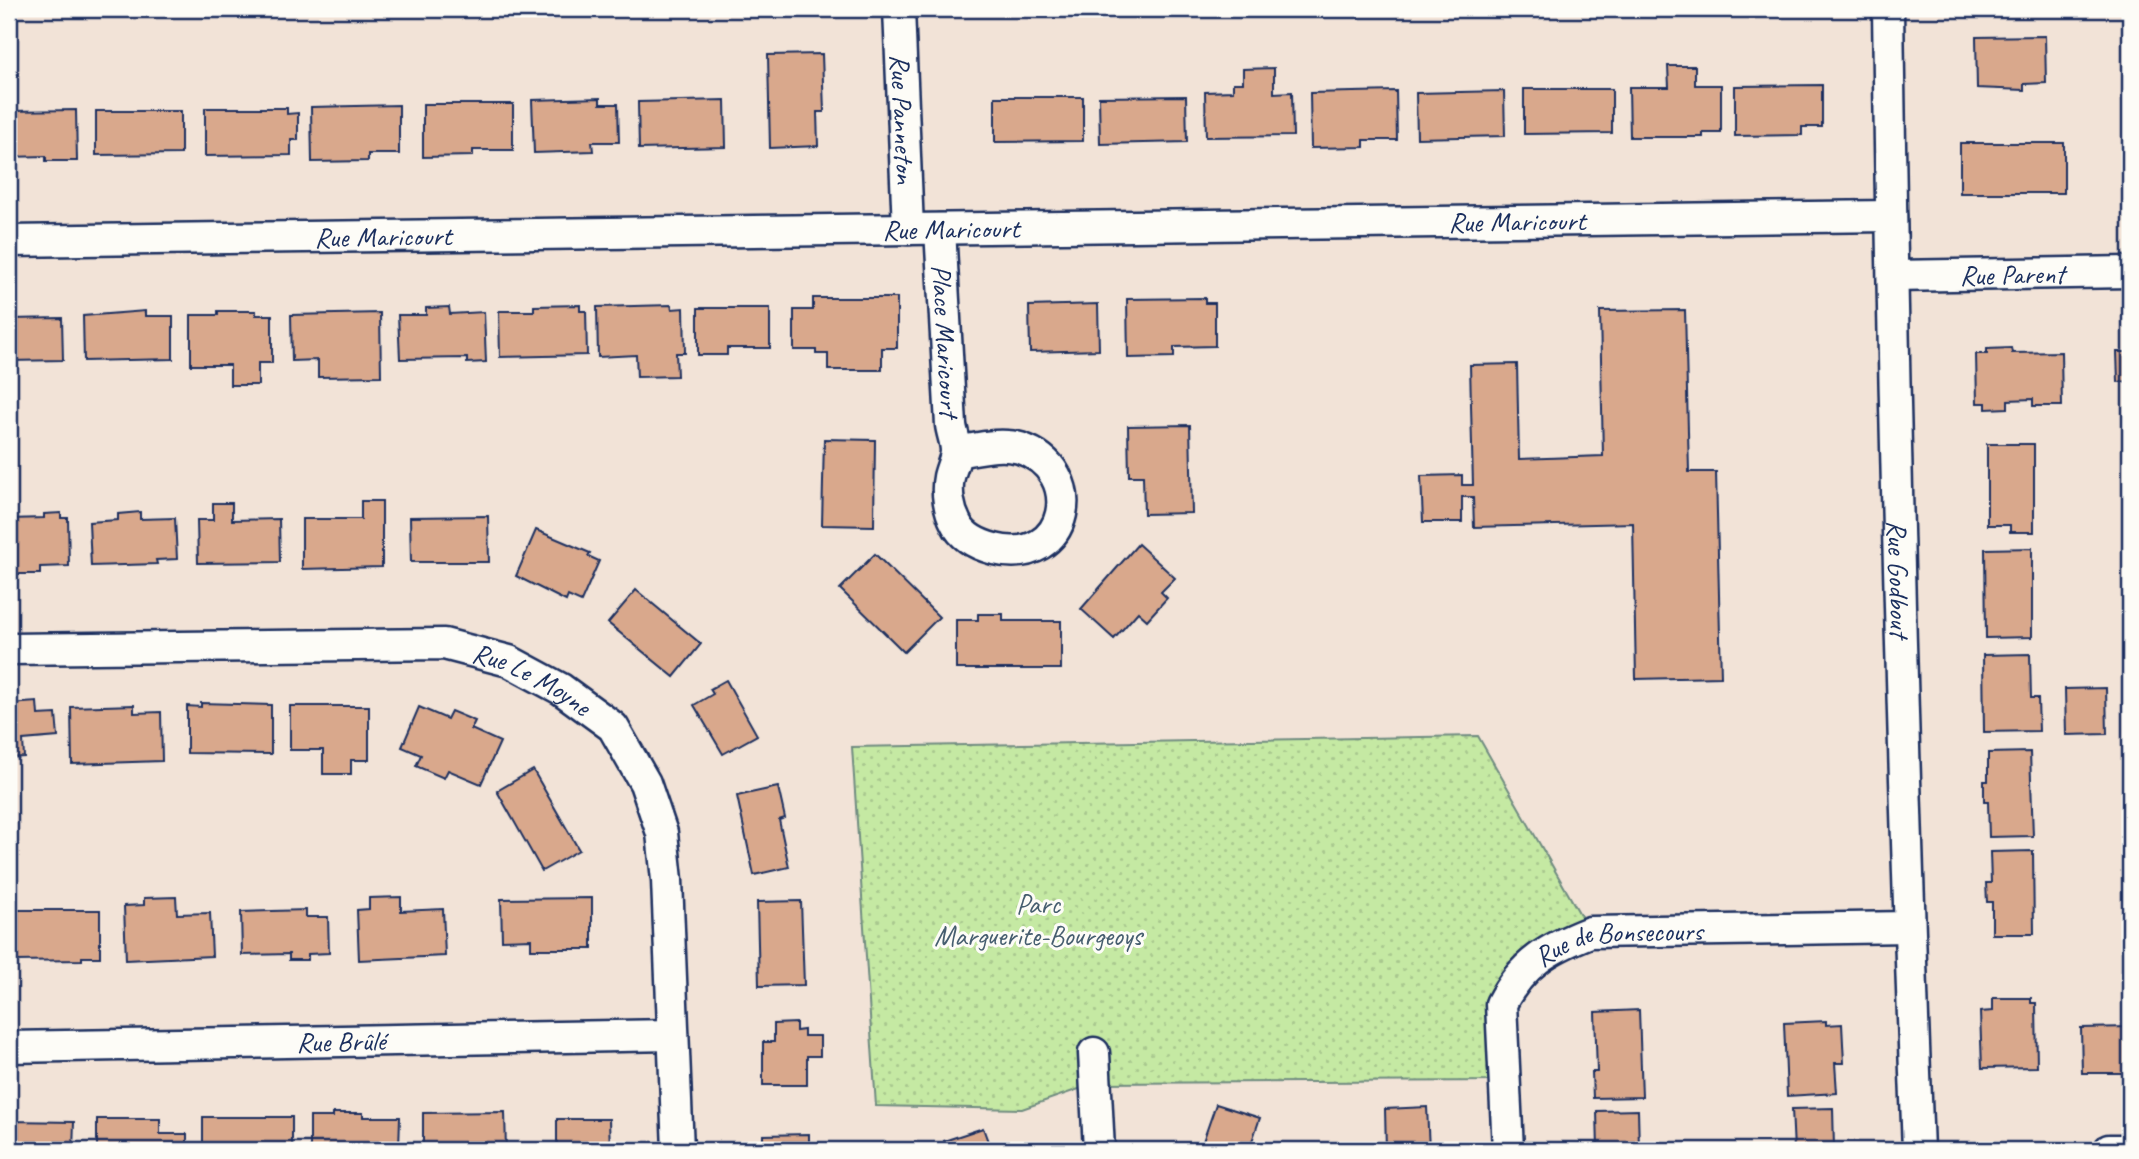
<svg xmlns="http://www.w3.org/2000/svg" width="2139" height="1159" font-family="Caveat,sans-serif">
<defs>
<pattern id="park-dots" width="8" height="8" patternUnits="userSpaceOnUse" patternTransform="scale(1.75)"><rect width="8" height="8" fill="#c5e9a3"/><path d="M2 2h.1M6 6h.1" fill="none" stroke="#a9c88f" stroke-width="1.8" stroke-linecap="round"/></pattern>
</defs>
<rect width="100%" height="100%" fill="#f2e3d7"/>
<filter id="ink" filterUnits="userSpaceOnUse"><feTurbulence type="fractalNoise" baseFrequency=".0143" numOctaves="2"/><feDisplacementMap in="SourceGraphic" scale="14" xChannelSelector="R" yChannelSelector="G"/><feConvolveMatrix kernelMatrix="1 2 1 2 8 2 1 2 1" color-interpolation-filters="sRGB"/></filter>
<g filter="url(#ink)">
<path fill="url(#park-dots)" stroke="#708c80" stroke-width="2" d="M1478,736L1590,932L1511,984L1505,1081L1096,1083L1022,1109L876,1106L852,747Z"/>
<g fill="#d9a88c" stroke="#1b2f5e" stroke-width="2">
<path d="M2045,36L2046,83L2024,84V90L1977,88L1976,37Z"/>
<path d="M822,54L824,112H817L818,146L770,148L768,55Z"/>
<path d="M1668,66H1695V85H1721V133H1703V137H1630L1629,87H1669Z"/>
<path d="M1274,68V93L1292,92L1293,136L1206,137L1205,92L1233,91V83H1243V69Z"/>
<path d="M1822,85V127H1802V135L1735,136V86Z"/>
<path d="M1524,89H1612V133L1524,134Z"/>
<path d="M1396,91L1397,140H1364V147L1311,148L1310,93Z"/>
<path d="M1504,91L1505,136L1417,138L1416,93Z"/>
<path d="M1186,96L1187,142L1100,144L1099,97Z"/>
<path d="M995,97H1083V141L995,142Z"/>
<path d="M600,98V104H618L619,142H592L593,151L534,153L532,100Z"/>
<path d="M725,100L726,147L639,149L638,102Z"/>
<path d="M423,104H513V150H473V156L423,157Z"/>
<path d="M399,105V154H368V161L312,162L311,107Z"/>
<path d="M205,108H287V114L298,113V140H291V155L205,156Z"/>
<path d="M76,110L77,161H46V156L9,157V111Z"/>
<path d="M96,111H181V154L96,155Z"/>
<rect x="1960" y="143" width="104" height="50"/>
<path d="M813,298H897V348H882V370H828V354H816V350H794V310H813Z"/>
<path d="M1205,298V303H1215V346L1174,347V357L1128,358L1127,299Z"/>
<path d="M1098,304L1099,350L1030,352L1029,306Z"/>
<path d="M580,305V311H586L587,355L500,357L499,311H534V306Z"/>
<path d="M671,305L672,309L684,308L685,353H676L677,376L637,377L636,355L598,357L597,307Z"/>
<path d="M449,307L450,314L484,312L486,362L467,363V358L400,359L398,315H426V308Z"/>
<path d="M698,308H770V348H727V355H698Z"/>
<path d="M1685,310L1689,472H1716L1721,677L1636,679L1633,523L1474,527L1473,497H1462V522H1423L1421,476L1462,475V485H1473L1470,365L1517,364L1519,459L1603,456L1600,311Z"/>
<path d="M145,311V316H173V359L84,361L83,316Z"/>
<path d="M218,311H256V315H272V363H258V385H230V365H191V315H218Z"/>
<path d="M380,313L381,376L318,377V360L292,361L291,315Z"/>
<path d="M62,318L63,360L9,361V319Z"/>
<path d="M2011,348L2012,353L2061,352L2062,406H2033V399L2008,400V408L1986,409V403H1977L1976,354H1987V349Z"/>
<path d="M2117,352H2130V381L2118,382Z"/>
<path d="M1190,425L1192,513L1144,514L1143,476H1129L1128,426Z"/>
<path d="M824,439L875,440L874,526L822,525Z"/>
<path d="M1987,444H2034V532H2010V525H1987Z"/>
<path d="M361,501H382V567L302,569V519H361Z"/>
<path d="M213,503H232V520L279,519L280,562L198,563L197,520H213Z"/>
<path d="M140,512V519L175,518L177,559L156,560L157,564L91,566L89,522L118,520V514Z"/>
<path d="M61,513V518H68L69,566L40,567V574H9V519L44,518V514Z"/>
<path d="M488,516L489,562H411L410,517Z"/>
<path d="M536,530L590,553L588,556L599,561L581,602L568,596L566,601L516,576Z"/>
<path d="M1138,544L1175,578L1161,592L1167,598L1147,620L1138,612L1114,639L1081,609Z"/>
<path d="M2032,548V637L1986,638L1985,549Z"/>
<path d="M875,554L939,617L904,652L840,589Z"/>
<path d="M636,590L701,644L674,677L608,623Z"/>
<path d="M978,614H1003V621H1061V669H956V620H978Z"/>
<path d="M2126,640H2130V684H2127Z"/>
<path d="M2030,654L2031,698H2038L2039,731L1984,732L1983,655Z"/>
<path d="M726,680L757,735L723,754L694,705L713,694L710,689Z"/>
<path d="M2106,688L2107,734L2066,735L2065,689Z"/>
<path d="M37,702L38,715L56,714L58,737L23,740L24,757L9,758V704Z"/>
<path d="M201,703L271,705V754L187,753V706L201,707Z"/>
<path d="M134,705V713L161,712L162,761L72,764L71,707Z"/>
<path d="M290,706H369V760H351V774H323V750H290Z"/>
<path d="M419,707L447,719L451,711L475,721L471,729L500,742L481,784L448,770L444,778L416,766L421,755L402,747Z"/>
<path d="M2030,752L2033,836L1989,837L1988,802H1984V781H1988V753Z"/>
<path d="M533,770L579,850L542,871L497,791Z"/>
<path d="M778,787L785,818L779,820L789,867L754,875L737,796Z"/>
<path d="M2033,851L2034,934H1992V902H1987L1986,883H1991L1990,852Z"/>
<path d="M176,897L177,914L210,913L212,956L126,960L124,906L144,905V898Z"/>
<path d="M401,897V911L443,909L445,956L359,960L357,910L369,909V898Z"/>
<path d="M592,898V949H531V939L502,940L501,899Z"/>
<path d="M801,901L804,985L759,986L757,902Z"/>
<path d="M14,910H100V957H82V960L15,961Z"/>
<path d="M306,910V917H328L329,953L308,954V960H289V954L242,955L241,912Z"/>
<path d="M1993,998H2031V1003H2036L2037,1067L1982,1068L1980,1012L1993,1011Z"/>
<path d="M1639,1010L1642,1097L1593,1098L1592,1072H1597L1595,1012Z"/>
<path d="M1826,1021V1025L1842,1024L1844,1063H1835L1837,1093L1787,1096L1784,1023Z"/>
<path d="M796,1023V1031L804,1030V1036H820V1056H807V1085H763V1042H774V1024Z"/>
<path d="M2130,1027V1073H2082L2081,1028Z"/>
<path d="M1216,1104L1260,1118L1249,1150H1200Z"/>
<path d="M1427,1107L1429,1150H1386L1385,1109Z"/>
<path d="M1833,1108L1834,1148H1840V1150H1794L1792,1109Z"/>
<path d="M1638,1110L1639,1149L1598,1150L1597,1111Z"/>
<path d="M505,1112L506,1150H423V1113Z"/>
<path d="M333,1113H363V1117H400L399,1149L310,1150V1117H333Z"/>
<rect x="203" y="1117" width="89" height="33"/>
<path d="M97,1119H160V1134H187V1150H97Z"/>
<path d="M557,1119H609L610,1150H557Z"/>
<path d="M9,1121L74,1122L73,1150H9Z"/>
<path d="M983,1128L990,1147L997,1145L998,1150H947L944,1141Z"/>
<path d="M809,1134V1150H763V1135Z"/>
</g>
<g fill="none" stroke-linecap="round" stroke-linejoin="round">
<defs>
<g id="minor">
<path id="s1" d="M899,9L908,229"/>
<path id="s2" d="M1888,9C1893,389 1903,770 1918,1150"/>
<path id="s3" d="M940,229L951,425C952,433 956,442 956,451C956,459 951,468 949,477C946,492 949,510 956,523C963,538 979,545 994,549C1070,568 1088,470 1020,448C1000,442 976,449 956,452"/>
<path id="s4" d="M9,241L1891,216"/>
<path id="s5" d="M1893,276L2130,272"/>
<path id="s6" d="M9,649L444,644L509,661L561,689L613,727L645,783L662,833L667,880L678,1150"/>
<path id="s7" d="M9,1047L673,1035"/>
<path d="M1094,1053L1099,1150"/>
<path id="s8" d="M1508,1150L1501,1004C1522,963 1549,948 1590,932L1909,927"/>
<path d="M2109,1150H2130"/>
</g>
</defs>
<use href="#minor" stroke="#1b2f5e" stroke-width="35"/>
<use href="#minor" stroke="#fdfcf7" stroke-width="30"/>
</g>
</g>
<g text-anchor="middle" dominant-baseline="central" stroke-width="6" stroke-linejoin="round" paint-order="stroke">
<g font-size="28" fill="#1b2f5e" stroke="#fdfcf7">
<text stroke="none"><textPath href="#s1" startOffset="110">Rue Panneton</textPath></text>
<text stroke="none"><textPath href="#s4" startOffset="1508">Rue Maricourt</textPath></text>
<text stroke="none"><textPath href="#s4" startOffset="942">Rue Maricourt</textPath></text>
<text stroke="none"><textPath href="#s4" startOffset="374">Rue Maricourt</textPath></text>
<text stroke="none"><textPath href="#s5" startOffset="119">Rue Parent</textPath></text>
<text stroke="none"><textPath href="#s3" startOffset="112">Place Maricourt</textPath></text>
<text stroke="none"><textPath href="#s2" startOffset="570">Rue Godbout</textPath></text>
<text stroke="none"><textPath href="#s6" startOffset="530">Rue Le Moyne</textPath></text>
<text stroke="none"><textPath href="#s8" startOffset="290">Rue de Bonsecours</textPath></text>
<text stroke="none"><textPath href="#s7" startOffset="332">Rue Brûlé</textPath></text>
</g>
<g font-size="28" fill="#465e6f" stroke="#fdfcf7">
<text x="1038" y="903">Parc<tspan x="1038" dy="32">Marguerite-Bourgeoys</tspan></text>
</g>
</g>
<rect width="2139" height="1159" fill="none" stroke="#fdfcf7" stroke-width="35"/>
<rect x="18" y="18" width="2104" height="1124" fill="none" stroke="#1b2f5e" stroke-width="2.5" filter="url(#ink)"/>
</svg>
